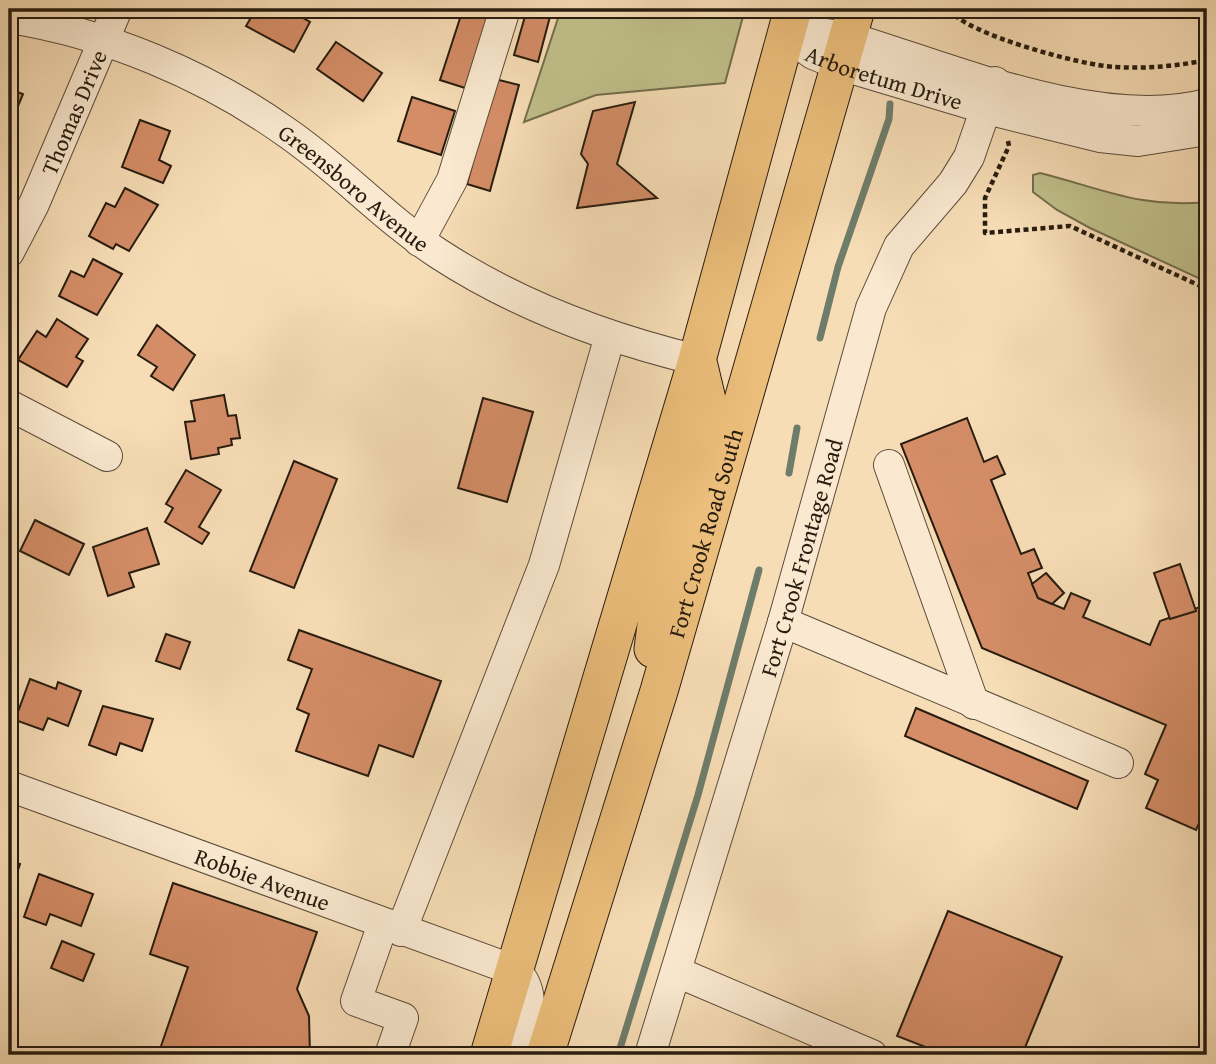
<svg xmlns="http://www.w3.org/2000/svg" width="1216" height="1064" font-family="'Gentium Book Plus',serif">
<rect width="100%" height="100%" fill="#f7ddb6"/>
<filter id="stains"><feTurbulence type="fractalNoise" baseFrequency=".00286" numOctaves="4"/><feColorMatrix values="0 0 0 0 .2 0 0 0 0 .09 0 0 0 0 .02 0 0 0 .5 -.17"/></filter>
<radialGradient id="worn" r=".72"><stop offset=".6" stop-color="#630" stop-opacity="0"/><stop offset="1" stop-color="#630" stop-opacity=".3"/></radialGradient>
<g fill="#c0c08b" stroke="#746e4d" stroke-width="2">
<path d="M561,9H745L725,83L596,95L524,122Z"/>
<path d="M1040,173C1100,188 1142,209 1207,202V282L1090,228L1057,210L1033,192V175Z"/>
</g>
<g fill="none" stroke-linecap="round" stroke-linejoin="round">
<g stroke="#6e7d6b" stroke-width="7">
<path d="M820,338L838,267L889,119L890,104"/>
<path d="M789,473L797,428"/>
<path d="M618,1055L698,795L759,570"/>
</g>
</g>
<g fill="#d48d67" stroke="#271c0f" stroke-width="2">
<path d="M256,9H287L310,22L294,52L246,26Z"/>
<path d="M463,9H490L465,88L440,80Z"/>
<path d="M527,9H552L538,62L514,55Z"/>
<path d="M336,42L382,73L363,101L317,69Z"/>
<path d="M495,79L519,85L490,191L467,184Z"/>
<path d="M9,89L23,94L9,128Z"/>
<path d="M412,97L455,111L441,155L398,141Z"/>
<path d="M635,102L617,164L657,198L577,208L588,164L581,154L593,111Z"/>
<path d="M140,120L170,131L159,160L171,166L163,183L122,167Z"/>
<path d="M125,188L158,205L129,251L116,244L113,249L89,236L106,203L115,207Z"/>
<path d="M93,259L122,274L97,315L59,296L71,271L84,277Z"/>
<path d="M57,319L88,339L76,357L83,361L67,387L18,360L37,331L46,337Z"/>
<path d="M157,325L195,355L173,390L151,376L157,367L138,355Z"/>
<path d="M224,395L228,416L236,415L240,438L231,439L232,445L218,448L219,454L191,459L185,422L195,421L191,401Z"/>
<path d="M483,398L533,412L507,502L458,488Z"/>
<path d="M967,418L984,462L997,456L1005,474L991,480L1021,554L1034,549L1042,568L1028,573L1038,598L1064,609L1071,593L1090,601L1083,617L1150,645L1160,621L1200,607L1207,610V816L1203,814L1196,830L1146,808L1158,780L1145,774L1166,725L982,648L901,444Z"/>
<path d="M294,461L337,479L294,588L250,571Z"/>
<path d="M186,470L221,490L199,527L209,533L202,544L165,522L173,508L166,504Z"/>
<path d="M35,520L84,544L69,575L20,551Z"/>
<path d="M147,528L159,564L129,573L134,587L108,596L93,547Z"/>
<path d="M1180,564L1196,611L1170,619L1154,573Z"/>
<path d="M1046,573L1064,593L1052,604L1038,598L1032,584Z"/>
<path d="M299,630L441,681L413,757L379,745L368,776L296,751L309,714L297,709L312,669L288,660Z"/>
<path d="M166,634L190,642L180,669L156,661Z"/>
<path d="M30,679L56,689L58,682L81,691L68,726L48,718L43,730L15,720Z"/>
<path d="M103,706L153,719L142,751L120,743L116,755L89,745Z"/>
<path d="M916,708L1088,781L1077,809L905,736Z"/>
<path d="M9,860L20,864L9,896Z"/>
<path d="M39,874L93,894L81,926L50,914L46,925L24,917Z"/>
<path d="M173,883L317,932L297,989L309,1016L310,1055H158L188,967L150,954Z"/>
<path d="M948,911L1062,957L1022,1055H946L897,1036Z"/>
<path d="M62,941L94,954L83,981L51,968Z"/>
</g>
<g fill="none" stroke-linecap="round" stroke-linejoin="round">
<defs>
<g id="minor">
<path id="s1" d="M9,18C106,33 206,75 286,132C340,169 384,218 439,254C519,306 606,338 697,360"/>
<path id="s2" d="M786,35L813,54L840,65L987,109L1100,137L1138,141L1207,130"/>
<path d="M786,35L817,33L848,37C953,69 1100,132 1207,104"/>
<path d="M419,241L452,180L505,9"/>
<path id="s3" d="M9,252L34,204L117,9"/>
<path d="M9,405L107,456"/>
<path d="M889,465L974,704"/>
<path d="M783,622L1118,763"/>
<path id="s4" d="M9,786L516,971C540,997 525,1026 516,1055"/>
<path d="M383,924L356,1001L403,1018L390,1055"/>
<path d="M401,931L544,565L610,336"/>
<path d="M677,972L872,1055"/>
<path id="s5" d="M650,1055L783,622L871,308L899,246L953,183L969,157L995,82"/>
</g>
<g id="major">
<path d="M653,649L660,594L708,420V404L699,366"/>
<path d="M489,1055L697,360L793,9"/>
<path id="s6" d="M545,1055L659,691L856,9"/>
</g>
</defs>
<use href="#minor" stroke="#5b4c39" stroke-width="32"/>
<use href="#major" stroke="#271c0f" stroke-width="39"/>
<g stroke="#271c0f" stroke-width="4.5" stroke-dasharray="5 3.5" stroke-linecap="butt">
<path d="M949,9C964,34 1084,66 1115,67C1147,69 1177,66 1207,60"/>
<path d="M1008,141L1009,146L985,198V233L1070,226L1207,289"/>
</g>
<use href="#minor" stroke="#fae9d0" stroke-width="30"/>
<use href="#major" stroke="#ecbe7b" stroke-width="37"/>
</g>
<g text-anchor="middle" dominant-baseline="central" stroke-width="6" stroke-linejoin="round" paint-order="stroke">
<g font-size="23" fill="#271c0f" stroke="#fae9d0">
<text stroke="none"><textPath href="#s2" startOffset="108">Arboretum Drive</textPath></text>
<text stroke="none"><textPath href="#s3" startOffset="154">Thomas Drive</textPath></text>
<text stroke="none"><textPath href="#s1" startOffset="390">Greensboro Avenue</textPath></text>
<text stroke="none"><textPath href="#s6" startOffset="546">Fort Crook Road South</textPath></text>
<text stroke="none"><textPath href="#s5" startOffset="520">Fort Crook Frontage Road</textPath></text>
<text stroke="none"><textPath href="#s4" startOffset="270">Robbie Avenue</textPath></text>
</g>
</g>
<rect width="1216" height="1064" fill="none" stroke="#f7ddb6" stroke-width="35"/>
<rect x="10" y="10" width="1195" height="1043" fill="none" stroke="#271c0f" stroke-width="3.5"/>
<rect x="18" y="18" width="1181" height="1029" fill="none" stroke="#271c0f" stroke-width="2"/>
<rect width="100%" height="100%" filter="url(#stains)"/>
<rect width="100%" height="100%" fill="url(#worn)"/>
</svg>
